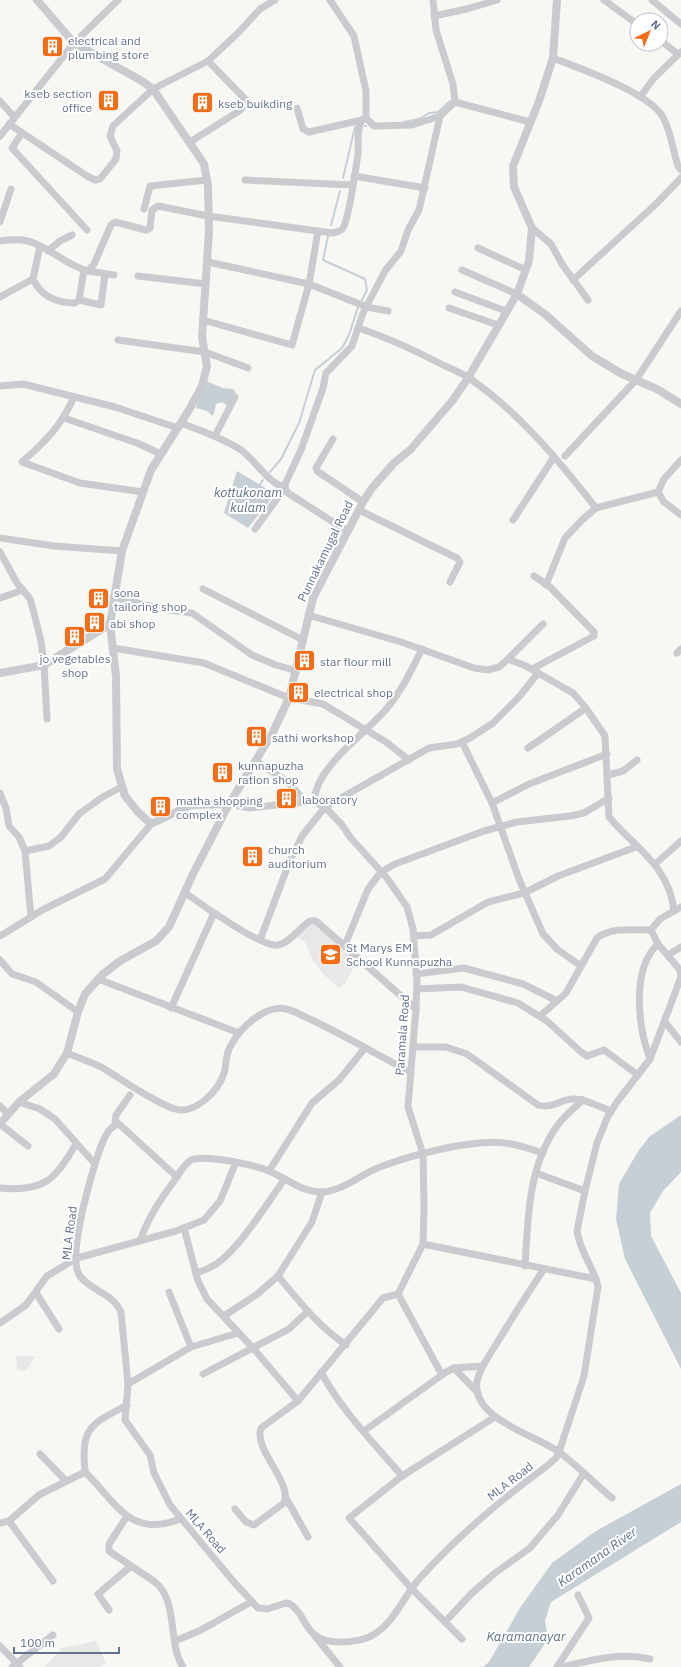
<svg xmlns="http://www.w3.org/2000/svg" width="681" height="1667" font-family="'IBM Plex Sans',sans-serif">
<rect width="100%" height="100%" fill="#f7f7f4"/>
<g fill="#e7e8e7">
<path d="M315,923L358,960L345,983L339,988L322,973L312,959L305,942L297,937L303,928Z"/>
<path d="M16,1356H35L26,1371L17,1370Z"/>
<path d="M96,1641L106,1663L98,1667H45L62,1648Z"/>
</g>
<g fill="#c7cfd6">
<path d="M206,381L223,388L233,389L236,393L233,394L228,406L222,402L216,404L214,414L212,416L207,411L196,408L202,387L206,388Z"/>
<path d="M237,471L275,494L248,528L224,513Z"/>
<path d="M681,1115V1172L663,1191L650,1213L651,1236L681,1293V1369L625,1259L616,1219L619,1184L637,1153L649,1137Z"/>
<path d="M681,1484V1522L551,1602L545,1621L548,1639L529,1667H483L489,1662L520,1608L552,1563L596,1531Z"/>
</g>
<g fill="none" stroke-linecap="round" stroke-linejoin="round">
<g stroke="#c7cfd6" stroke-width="2">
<path d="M404,122L419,119L429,113L438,112L450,101"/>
<path d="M365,126H366"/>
<path d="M343,178L355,127"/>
<path d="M331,225L340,191"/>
<path d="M270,472L281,459L299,423L315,370L342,348L349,335L357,310L367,290L365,279L323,260L328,236"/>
<path d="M259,486L263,480"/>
</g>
<g stroke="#c9cbcf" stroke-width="7">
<path d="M330,0L354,36L366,91V118L374,126L412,125L440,116L419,210L408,230L401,251L385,271L363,313L352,346L326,373L323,388L301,450L286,482L285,488L288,493L347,531"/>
<path d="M433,0L436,30L453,84L455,102L440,116"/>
<path d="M604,0L637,24"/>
<path d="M652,0L681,24"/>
<path d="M434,16L467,9L497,0"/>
<path d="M661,41L678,54"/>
<path d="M553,58C579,68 653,94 664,119C671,133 673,151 678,166L681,170"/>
<path d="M640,97L654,78L681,52"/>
<path d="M0,101L14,117"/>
<path d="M455,102L530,122"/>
<path d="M297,108L303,129L309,132L362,120"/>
<path d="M9,124L87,176L95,180L100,179L116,159L117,151L110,136L113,126L153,89L208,61L238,33L260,9L275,0"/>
<path d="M22,133L12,148L87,230"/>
<path d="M0,136L74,43L118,0"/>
<path d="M190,142L239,111L248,102L208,61"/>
<path d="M354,176L425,188"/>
<path d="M245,180L352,185"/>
<path d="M144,209L150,186L207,180"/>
<path d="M0,222L11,189"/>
<path d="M532,228L551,244L562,264L588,300"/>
<path d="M0,241C7,240 15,239 22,240C46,243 64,265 88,271L94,264L111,225L115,222L146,230L150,228L152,210L158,206L208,216L332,233C336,232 341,232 343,228C349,219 356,167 358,154C359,143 356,129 362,120L366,118"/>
<path d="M478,248L526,270"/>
<path d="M48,251L60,241L72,235"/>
<path d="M208,262L309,284L367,307L388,311"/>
<path d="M462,270L517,294"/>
<path d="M88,271L114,275"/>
<path d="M138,276L206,284"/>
<path d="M33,279L40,246"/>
<path d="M573,280L657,203L681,178"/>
<path d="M455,292L506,311"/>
<path d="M0,297L33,279C41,296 56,303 75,303L79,300L84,270"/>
<path d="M79,300L101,305L105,274"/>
<path d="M449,308L498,325"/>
<path d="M203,320L292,345L309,284L318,231"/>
<path d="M358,328C386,337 412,349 439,363C449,368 460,372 469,378C519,412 559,461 596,508"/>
<path d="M118,340L205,352L248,368"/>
<path d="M0,386L23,384L115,407L178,428"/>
<path d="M74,397C61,426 46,441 22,462L80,483L143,492"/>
<path d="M64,418L137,443L161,454"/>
<path d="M181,423C201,431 223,438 241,450C257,462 266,481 285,488L255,529"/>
<path d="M215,436L235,397"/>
<path d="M333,439L316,468L317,471L363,502"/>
<path d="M565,456L636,380L681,311"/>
<path d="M681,460L664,479L658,492L664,502L681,515"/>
<path d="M359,510L457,558L460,562L450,582"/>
<path d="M513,520L554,457"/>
<path d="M0,538L54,546L122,551"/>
<path d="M0,552L17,583L30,599L34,613L41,641L44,665L47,719"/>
<path d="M546,585L565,538L582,520L596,508L658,492"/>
<path d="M203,589L303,640"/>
<path d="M113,597L162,609L192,613L252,655L276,665L297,671"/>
<path d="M0,598L23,590"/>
<path d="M308,615L401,642L474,668L488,670L499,667L508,659L526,666L573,693L586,708L605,736L609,817C635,848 669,866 674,910"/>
<path d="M113,648L204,663L289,698L323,704L386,742L409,760"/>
<path d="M677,653L681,649"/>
<path d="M508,659L543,624"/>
<path d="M532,669L594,636V632L549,586L534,576"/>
<path d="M462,742L492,803L519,879L543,934L558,950L581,966"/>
<path d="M528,748L586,708"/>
<path d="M256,761L289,783L306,802"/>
<path d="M608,775L623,771L637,760"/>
<path d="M0,793L6,808L9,826L19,837L25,851L31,917"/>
<path d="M313,801C315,795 317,787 320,781C336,752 367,732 388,707C402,690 412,669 422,649"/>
<path d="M492,803L529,784L607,754"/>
<path d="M229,804L250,808L313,801L325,807L342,825L350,837L387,878L407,907L413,929L417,981L416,1009L408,1107L423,1154L424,1206L423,1244L398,1294L442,1375"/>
<path d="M25,851L49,846L61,837L79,814L101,798L121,787"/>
<path d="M655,864L681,841"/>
<path d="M184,892C199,903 264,949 278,945C290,943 300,927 310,921H316L416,1009"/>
<path d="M681,907L660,919L651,930L658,944L680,970L681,976"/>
<path d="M0,936L44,909L105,879L151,824"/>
<path d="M414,936L431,935L488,902L524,893L558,876L636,847"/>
<path d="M260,940L289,863L302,836L325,807L429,748L457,744L470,738L493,723L519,697L538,673"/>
<path d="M345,945L368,889L381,872L395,864L484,831L517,822L570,816L584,813L609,798"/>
<path d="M668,955L681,947"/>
<path d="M0,960L12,974L36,982L78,1012"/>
<path d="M416,974L464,968L523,984L557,1001"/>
<path d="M98,979L239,1033"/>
<path d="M417,989L461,987L518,1003L547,1021L581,1052L587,1056L604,1050L638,1075"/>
<path d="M171,1008L214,913"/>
<path d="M540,1016L566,993L597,938C611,927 633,930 651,930"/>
<path d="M665,1022L681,1042"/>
<path d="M413,1047H446L467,1054L538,1105C552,1109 559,1100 572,1099C585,1098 599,1107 611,1111"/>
<path d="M67,1053C78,1058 92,1062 103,1068C119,1078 164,1109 180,1110C198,1111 219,1090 224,1073C227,1064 225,1056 230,1047C237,1033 249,1021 263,1013C269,1010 279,1007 286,1009C295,1011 305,1017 314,1021C347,1037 378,1055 410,1072"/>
<path d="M650,1059C638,1027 631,969 658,944"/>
<path d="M19,1102L40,1109L55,1119L95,1164C89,1184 67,1259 80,1276C91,1291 113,1293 121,1312L128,1384L125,1420L150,1455L154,1473L170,1505L233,1581L258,1608L267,1609L286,1603L290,1604C306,1614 303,1633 325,1640C338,1644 361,1642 373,1635C395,1622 403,1597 419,1579C457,1537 500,1500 547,1466L556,1458L559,1452L584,1376L598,1287C594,1267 580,1253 577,1231L585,1191L597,1143L607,1118L617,1102L650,1059L681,977"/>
<path d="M0,1106L8,1114"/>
<path d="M0,1124L28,1146"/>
<path d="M115,1124L116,1115L130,1095"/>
<path d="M95,1164C99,1153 105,1126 119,1124L177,1177"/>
<path d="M269,1171L312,1103L339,1080L365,1048"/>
<path d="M536,1173L585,1191"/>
<path d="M0,1188C44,1192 55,1180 76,1144"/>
<path d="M184,1228L198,1281L207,1299L253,1348L298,1401"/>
<path d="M140,1241C148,1218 160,1200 174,1181C179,1174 184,1164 191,1160C204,1154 255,1165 269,1171C286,1178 301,1192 322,1192C343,1191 361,1174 380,1167C411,1155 472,1139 505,1143C517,1144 530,1149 543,1153"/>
<path d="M423,1244L596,1279"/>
<path d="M525,1266C528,1218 528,1167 557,1126C564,1116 574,1108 583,1100"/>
<path d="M544,1269C527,1294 511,1320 495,1346C489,1356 480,1368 477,1381C471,1419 536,1435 559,1452C578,1466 594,1483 612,1498"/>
<path d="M196,1273C201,1271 206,1270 211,1267C236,1255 267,1203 284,1180"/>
<path d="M278,1276C299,1301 318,1326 346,1345"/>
<path d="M169,1292L191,1347"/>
<path d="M36,1293L59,1329"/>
<path d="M224,1316L256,1295L278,1276L312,1222L322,1192"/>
<path d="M0,1323L26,1305L47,1276L77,1258L176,1231L204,1220L220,1201L236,1162"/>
<path d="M454,1368L478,1393"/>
<path d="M321,1372C341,1410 374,1443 402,1476"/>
<path d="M203,1374L289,1329L308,1311"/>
<path d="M128,1384L191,1347L238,1333"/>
<path d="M364,1431L446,1372L454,1368L483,1366"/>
<path d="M40,1454L66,1481"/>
<path d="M85,1472C81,1427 90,1425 127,1405"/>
<path d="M286,1498L308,1537"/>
<path d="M235,1509L246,1522L254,1525L284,1503C293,1482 253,1450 261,1428L298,1401L383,1298L398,1294"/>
<path d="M127,1516L109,1544V1551L155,1582C179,1602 167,1642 183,1667"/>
<path d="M9,1521L53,1581"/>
<path d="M0,1523L9,1521L39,1495L85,1472C116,1502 130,1539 180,1519"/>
<path d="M109,1610L98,1594L130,1567"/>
<path d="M445,1622L471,1594L495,1573L530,1548L558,1515L584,1473"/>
<path d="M315,1636L340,1667"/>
<path d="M462,1639L412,1589L349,1518L402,1476L495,1417"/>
<path d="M175,1641L201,1630L251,1602"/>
<path d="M0,1646L20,1667"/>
<path d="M12,1667L53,1635"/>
<path d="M557,1667L589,1618L578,1595"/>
<path d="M562,1667C591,1660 621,1652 650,1659"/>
</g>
<g stroke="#c9cbcf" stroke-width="8">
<path d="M37,0L74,43L142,81L153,89L204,164L208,186L209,232L202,337L207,366L202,386L189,410L151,470L122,551L110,624L116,676L117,769L125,796L138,812L151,824L191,805L229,804L272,734L289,698L313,598L363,502L372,488L394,463L411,449L453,400L468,378L517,294L529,261L532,228L514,187L513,166L539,101L553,58L557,0"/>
<path d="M517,294L546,315L592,356L622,374L657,389L681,404"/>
<path d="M0,673L44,665L110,624"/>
<path d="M0,1124L19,1102L54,1074L67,1053L78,1012L85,994L103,974L120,961L156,941L169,927L193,874L229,804"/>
</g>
</g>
<defs>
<symbol id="building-square" viewBox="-11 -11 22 22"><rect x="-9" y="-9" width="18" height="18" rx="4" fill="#f36d18" stroke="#fff"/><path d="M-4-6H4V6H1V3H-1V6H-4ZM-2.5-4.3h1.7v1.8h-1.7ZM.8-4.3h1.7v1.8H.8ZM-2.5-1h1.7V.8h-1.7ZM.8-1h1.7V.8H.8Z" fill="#fff"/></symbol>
<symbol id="school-square" viewBox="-11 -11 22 22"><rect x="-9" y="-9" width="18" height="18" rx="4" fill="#f36d18" stroke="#fff"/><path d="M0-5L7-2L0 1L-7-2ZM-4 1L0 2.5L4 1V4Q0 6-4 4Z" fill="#fff"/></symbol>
</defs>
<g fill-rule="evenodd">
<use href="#building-square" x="40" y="34" width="25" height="25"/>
<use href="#building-square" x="96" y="88" width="25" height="25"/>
<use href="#building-square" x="190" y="90" width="25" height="25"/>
<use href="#building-square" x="86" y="586" width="25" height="25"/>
<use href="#building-square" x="82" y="610" width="25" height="25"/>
<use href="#building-square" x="62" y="624" width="25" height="25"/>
<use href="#building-square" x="292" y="648" width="25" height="25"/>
<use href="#building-square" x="286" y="680" width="25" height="25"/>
<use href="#building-square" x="244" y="724" width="25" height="25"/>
<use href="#building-square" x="210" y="760" width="25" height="25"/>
<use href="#building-square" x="274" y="786" width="25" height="25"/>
<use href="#building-square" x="148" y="794" width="25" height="25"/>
<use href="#building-square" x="240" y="844" width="25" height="25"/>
<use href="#school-square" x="318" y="942" width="25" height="25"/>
</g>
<g text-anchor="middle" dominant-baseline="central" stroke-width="4" stroke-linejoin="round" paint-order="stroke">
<g font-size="12" fill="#637288" stroke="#fff" text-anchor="start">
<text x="68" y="40">electrical and<tspan x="68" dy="14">plumbing store</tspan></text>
<text x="92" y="93" text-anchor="end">kseb section<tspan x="92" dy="14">office</tspan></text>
<text x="218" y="103">kseb buikding</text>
<text x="114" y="592">sona<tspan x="114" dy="14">tailoring shop</tspan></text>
<text x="110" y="623">abi shop</text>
<text x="75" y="658" text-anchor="middle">jo vegetables<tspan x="75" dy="14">shop</tspan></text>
<text x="320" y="661">star flour mill</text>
<text x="314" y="692">electrical shop</text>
<text x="272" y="737">sathi workshop</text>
<text x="238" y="765">kunnapuzha<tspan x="238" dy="14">ration shop</tspan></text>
<text x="302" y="799">laboratory</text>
<text x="176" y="800">matha shopping<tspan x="176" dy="14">complex</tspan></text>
<text x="268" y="849">church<tspan x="268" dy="14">auditorium</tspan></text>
<text x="346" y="947">St Marys EM<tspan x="346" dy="14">School Kunnapuzha</tspan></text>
</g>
<g font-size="12" fill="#637288" stroke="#fff">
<text transform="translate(325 551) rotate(-64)">Punnakamugal Road</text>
<text transform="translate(402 1035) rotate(-86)">Paramala Road</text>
<text transform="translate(69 1233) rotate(-83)">MLA Road</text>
<text transform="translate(510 1481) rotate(-38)">MLA Road</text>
<text transform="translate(206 1531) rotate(49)">MLA Road</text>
</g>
<g font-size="13" font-style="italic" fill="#5f7483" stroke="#fff">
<text x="248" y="492">kottukonam<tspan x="248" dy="15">kulam</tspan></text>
<text transform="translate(597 1557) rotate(-35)">Karamana River</text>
<text x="526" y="1636">Karamanayar</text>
</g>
</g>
<g transform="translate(649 32) rotate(43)"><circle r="19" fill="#ffffff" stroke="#c1c7cf"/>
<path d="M0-3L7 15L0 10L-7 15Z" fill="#f36d18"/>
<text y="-6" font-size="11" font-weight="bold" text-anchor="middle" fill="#637288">N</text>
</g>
<path d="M14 1647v6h105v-6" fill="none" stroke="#637288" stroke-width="2"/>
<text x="20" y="1647" font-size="12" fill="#637288" stroke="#ffffff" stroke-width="3" paint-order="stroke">100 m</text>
</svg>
